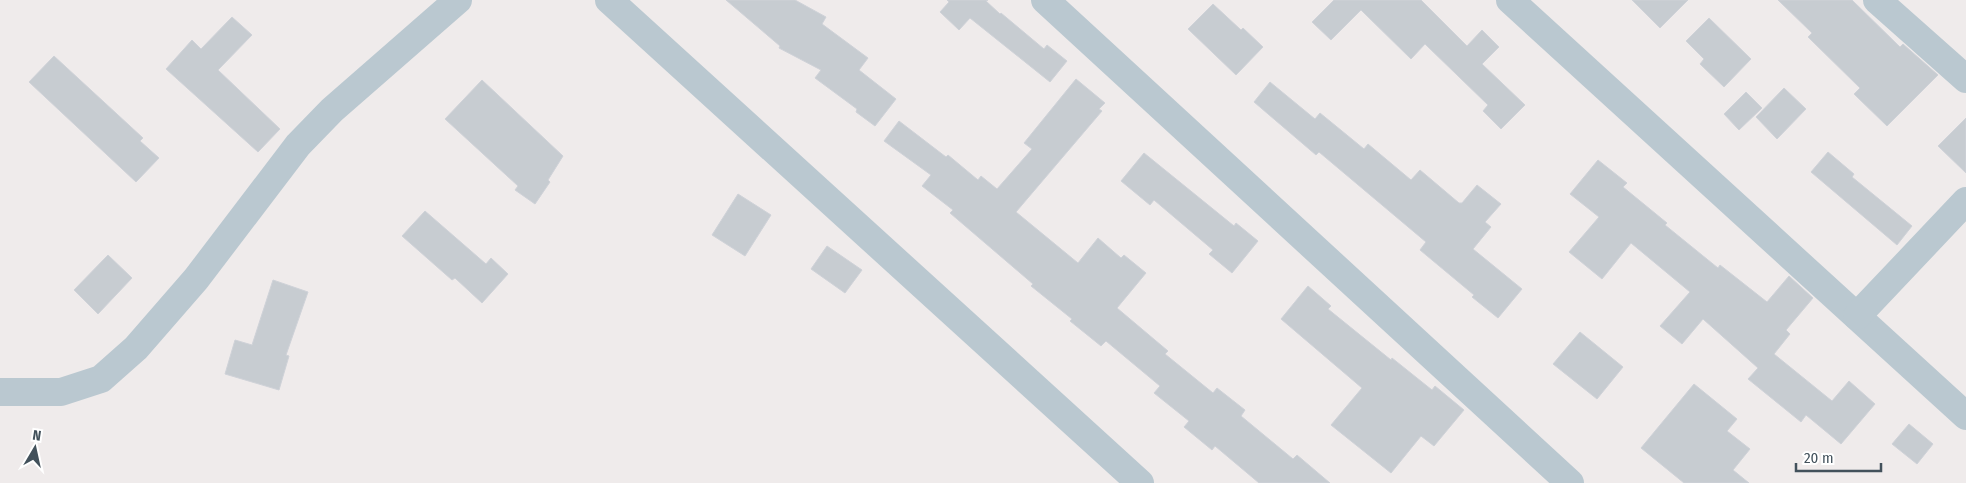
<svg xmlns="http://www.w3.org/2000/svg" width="1966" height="483" font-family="'Fira Sans Condensed',sans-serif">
<rect width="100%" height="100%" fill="#efebeb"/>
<g fill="#c7ccd1" stroke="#cfd2d8">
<path d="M726,0H795L826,17L822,24L868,58L859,70L896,99L875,126L856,112L857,109L815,78L821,70L779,48L780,46Z"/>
<path d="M947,0H988L986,1L1000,14L1001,13L1044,49L1047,45L1067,61L1050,82L970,18L959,30L940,12L949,2Z"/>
<path d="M1334,0H1421L1467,46L1482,30L1499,47L1482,64L1525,105L1501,129L1483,111L1488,105L1425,44L1411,59L1361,10L1331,40L1312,22Z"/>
<path d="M1632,0H1688L1660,28Z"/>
<path d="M1778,0H1852L1900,47L1903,44L1938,75L1887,126L1854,94L1860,88L1808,37L1812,33Z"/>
<path d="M1213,4L1241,30L1243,28L1263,47L1236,75L1188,29Z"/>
<path d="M232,17L252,35L218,70L280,129L258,152L166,69L192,40L201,49Z"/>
<path d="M1709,18L1751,59L1724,87L1700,64L1704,59L1686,41Z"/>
<path d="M54,56L143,138L140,141L159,158L136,182L29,82Z"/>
<path d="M1076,79L1105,103L1099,109L1102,111L1016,212L1078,263L1098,238L1121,258L1124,255L1146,273L1117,308L1168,351L1165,354L1213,393L1217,388L1245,410L1241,416L1293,459L1297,455L1330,483H1259L1215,446L1212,450L1184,427L1189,421L1154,393L1160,386L1106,341L1101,346L1070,321L1072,319L1031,286L1033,284L950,213L953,210L922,186L931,175L884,141L899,121L946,157L948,155L978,180L981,176L997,189L1032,149L1024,143Z"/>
<path d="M482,80L563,156L548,180L550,182L535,204L515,190L518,186L445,119Z"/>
<path d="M1270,82L1315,119L1320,113L1364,149L1368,144L1411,180L1420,170L1459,203H1462L1477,185L1501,204L1485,222L1491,227L1473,249L1522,289L1498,318L1472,297L1474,295L1420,250L1426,242L1319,152L1316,155L1254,102Z"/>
<path d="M1784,88L1806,109L1777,139L1756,117Z"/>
<path d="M1746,92L1762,108L1739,130L1724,114Z"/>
<path d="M1966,118V173L1938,146Z"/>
<path d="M1828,152L1854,174L1852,177L1912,226L1897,245L1811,172Z"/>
<path d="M1144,153L1234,226L1236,223L1258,241L1232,273L1209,254L1213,250L1154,200L1150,205L1121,181Z"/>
<path d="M1598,160L1627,183L1623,187L1667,223L1665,225L1718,268L1720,265L1767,302L1789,276L1813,298L1786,330L1790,334L1774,354L1832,401L1849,381L1875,404L1841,444L1806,415L1801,422L1748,379L1758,368L1703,319L1682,344L1660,326L1690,292L1631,243L1602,279L1569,252L1599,217L1570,194Z"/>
<path d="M738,194L771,215L745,256L712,235Z"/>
<path d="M425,211L486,264L491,258L508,274L482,303L455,278L452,280L402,236Z"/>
<path d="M827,246L862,270L845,293L811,269Z"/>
<path d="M108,255L132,278L98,314L74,290Z"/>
<path d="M273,280L308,292L286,355L289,356L279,390L225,374L235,340L252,345Z"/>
<path d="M1308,286L1331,306L1328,309L1391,360L1392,358L1432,390L1435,386L1464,410L1434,446L1421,436L1391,473L1331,425L1362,388L1281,319Z"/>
<path d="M1580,332L1623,367L1597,399L1553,364Z"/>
<path d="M1694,384L1737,419L1727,431L1750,449L1733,470L1749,483H1684L1641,448Z"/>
<path d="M1909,424L1933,444L1917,464L1892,444Z"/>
</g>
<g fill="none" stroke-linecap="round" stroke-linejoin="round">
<g stroke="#bac8d0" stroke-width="28">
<path d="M609,0L1140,483"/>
<path d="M1045,0L1570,483"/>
<path d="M1510,0L1966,416"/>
<path d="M1877,0L1966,79"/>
<path d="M1857,316L1966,201"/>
<path d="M0,392H61L101,379L136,348L196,279L298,145L332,110L458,0"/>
</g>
</g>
<g transform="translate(35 448) rotate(9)" stroke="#ffffff" stroke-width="4" paint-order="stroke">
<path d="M0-4L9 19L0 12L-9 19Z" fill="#42515b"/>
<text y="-8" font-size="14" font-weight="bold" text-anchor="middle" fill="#42515b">N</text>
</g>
<path d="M1796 463v8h85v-8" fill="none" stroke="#42515b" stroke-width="2.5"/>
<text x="1804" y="463" font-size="15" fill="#42515b" stroke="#ffffff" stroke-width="4" paint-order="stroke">20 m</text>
</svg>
